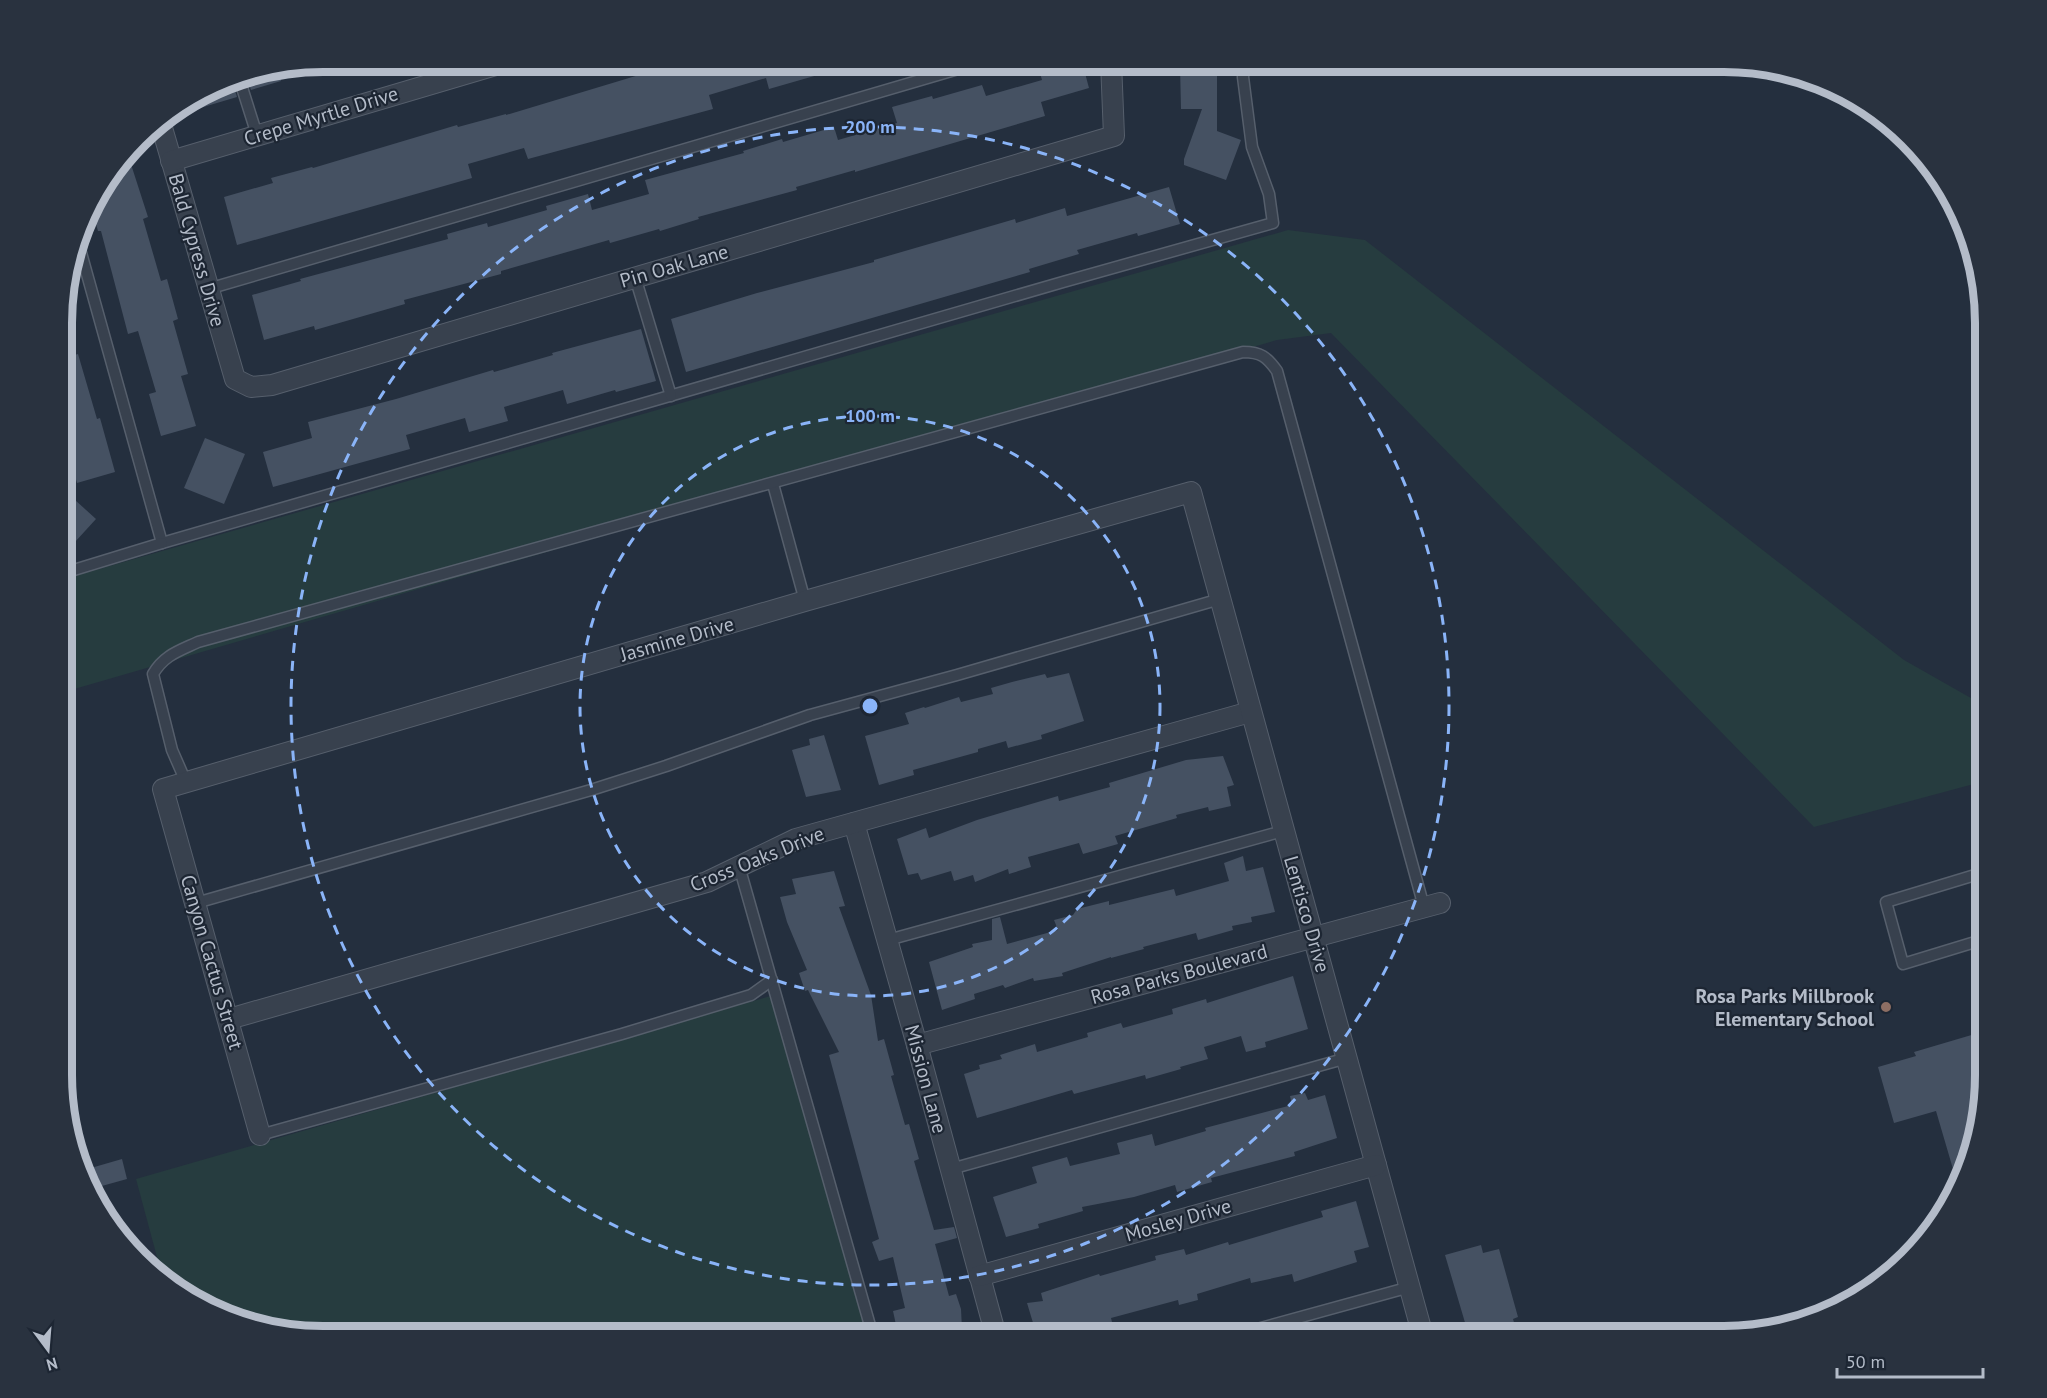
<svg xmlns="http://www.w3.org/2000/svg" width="2047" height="1398" font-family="'PT Sans',sans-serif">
<rect width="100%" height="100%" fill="#242f3e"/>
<g fill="#263c3f">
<path d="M1288,230L1365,240L1904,660L1985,706V781L1814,827L1331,333L1277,340L64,692V579Z"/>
<path d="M774,995L869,1336H306L238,1323L164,1283L136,1179Z"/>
</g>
<g fill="#455162">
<path d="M682,62H848L849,66L769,89L766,78L709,95L713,109L528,159L524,148L468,164L472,178L237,245L224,197L273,183L271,178L312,167L313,168L457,125L458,127L506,114V115Z"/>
<path d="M1053,62H1082L1089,88L1041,102L1045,116L855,172V170L796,187L797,190L698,217L699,219L660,231L659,229L610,243L609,240L501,271V274L404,300L405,304L315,330L314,326L264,340L252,295L301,281L300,279L448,239L447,234L487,223L488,227L547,210L546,206L588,194L592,210L649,194L645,180L744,153L743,151L782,139L783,142L834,127L838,140L897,123L892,107L932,96L933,99L982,85L986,96L1042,80L1038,66Z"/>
<path d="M1180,66H1217V131L1241,140L1226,180L1184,165V159L1202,109H1181Z"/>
<path d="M278,70L281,81L251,90L246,77Z"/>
<path d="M232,80L237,97L180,114L178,109L223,81Z"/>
<path d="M128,155L148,217L143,219L161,281L167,279L178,319L173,321L188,374L181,376L196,426L161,436L149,394L156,392L138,331L128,334L101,231H98L91,207V203Z"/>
<path d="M1169,187L1180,224L1138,236L1137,233L1077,250L1079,254L1029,269L1030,272L686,372L671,319L757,293L874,262V260L1015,219L1016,223L1065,208L1067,216Z"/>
<path d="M641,329L656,381L616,392L615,390L567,404L563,390L504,407L508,421L469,432L465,418L406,435L410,449L273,487L263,452L312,438L308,422L396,399L493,370L494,372L553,355L552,353Z"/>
<path d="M78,354L97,419L100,418L115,472L77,483L64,436V358Z"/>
<path d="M205,438L245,454L224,504L184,488Z"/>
<path d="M64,490L96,519L64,554Z"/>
<path d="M1069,673L1084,721L1041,735L1042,739L1008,748L1006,741L978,749V752L913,770L914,775L879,785L865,736L909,724L905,713L924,707L925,708L959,697L961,702L993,694L991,688L1012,682L1045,674L1047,678Z"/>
<path d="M824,735L841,790L806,797L792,750L810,745L809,739Z"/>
<path d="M1223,756L1234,785L1227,787L1231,806L1209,811L1208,807L1176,815L1177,818L1115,836L1118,844L1083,854L1079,843L1028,857L1031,867L1009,874L1008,869L975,882L973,875L954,881L951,871L921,880L918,873L908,875L897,839L926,828L929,838L977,820L1058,796L1059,801L1110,787L1109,783L1186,760Z"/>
<path d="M1243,856L1246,871L1263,867L1275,912L1251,917L1252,922L1232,926L1233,930L1198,940L1196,933L1143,947L1144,949L1111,958V957L1062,973L1063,976L1034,981L1033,978L1005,988L1003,985L974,994L975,999L942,1010L929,962L973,947L972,944L992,940V919L1000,917L1007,944L1058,930L1054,920L1073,915L1077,909L1109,901V905L1174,889L1176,896L1229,881L1224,863Z"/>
<path d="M834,871L845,906L839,907L871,995L878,1041L884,1039L894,1075L891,1076L905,1125L909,1124L919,1159L914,1161L934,1230L954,1227L957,1238L935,1244L949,1296L956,1294L961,1309L962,1329L935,1336H914L912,1330L898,1334L893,1311L905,1308L893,1257L879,1261L872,1242L879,1239L829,1055L839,1052L808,990L805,991L799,973L807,970L787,922L780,897L796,894L792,879Z"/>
<path d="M1293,976L1308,1029L1265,1042L1266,1047L1246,1052L1241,1036L1204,1047L1208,1059L1180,1067L1181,1069L1146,1079L1145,1075L1074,1094L1072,1090L977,1118L964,1074L980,1069L979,1065L1002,1059L1000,1055L1035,1044L1037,1052L1088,1037L1087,1033L1121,1023L1123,1028L1173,1014L1172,1009L1206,999L1207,1003Z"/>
<path d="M1985,1031V1092L1972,1160L1958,1186L1936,1111L1894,1123L1878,1067L1916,1056L1914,1052Z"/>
<path d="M1305,1093L1308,1100L1325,1095L1337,1138L1294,1152L1295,1156L1211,1178L1212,1182L1177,1192L1175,1185L1134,1197L1082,1207L1083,1211L1038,1224L1039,1228L1006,1237L993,1197L1037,1183L1032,1167L1067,1157L1070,1166L1120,1154L1117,1143L1152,1134L1155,1146L1206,1131L1205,1128L1292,1105L1290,1096Z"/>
<path d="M122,1159L127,1179L91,1189L84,1170Z"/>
<path d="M1356,1201L1369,1247L1354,1251L1357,1262L1294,1282L1292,1274L1251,1283L1250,1278L1197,1294L1198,1300L1179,1305L1178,1300L1111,1318L1113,1326L1071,1336H1037L1027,1303L1043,1301L1041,1293L1099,1274L1100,1276L1156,1260L1155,1256L1184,1249L1186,1255L1228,1242L1229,1245L1323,1217L1321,1211Z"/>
<path d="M1481,1245L1483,1253L1499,1249L1518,1317L1513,1319L1518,1336H1469L1445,1255Z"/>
</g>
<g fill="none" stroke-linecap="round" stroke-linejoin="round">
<defs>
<g id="service">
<path d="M239,78L257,135"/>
<path d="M78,242L162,543L1063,282L1273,223L1269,194L1252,147L1243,77L1245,62"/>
<path d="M635,277L671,396"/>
<path d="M208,289L982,62"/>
<path d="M773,484L805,601"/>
<path d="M64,573L162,543"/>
<path d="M186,782L172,750L153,674C164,655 179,651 198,642L1243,352C1261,352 1267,357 1277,371L1424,907"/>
<path d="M739,866L873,1336"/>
<path d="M1985,872L1886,902L1903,964L1985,939"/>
<path d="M196,903L591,790L666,766L810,715L957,675L1220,599"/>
<path d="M888,940L1283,831"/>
<path d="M260,1135L622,1034L751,995L772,980"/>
<path d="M951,1169L1347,1058"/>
<path d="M1232,1336L1410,1287"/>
</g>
<g id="minor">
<path d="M160,121L235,379L251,387L272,385L1114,136L1111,62"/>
<path d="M171,161L506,62"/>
<path d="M854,823L917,1045L996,1336"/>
<path d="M229,1019L707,882L796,839L1250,712"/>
<path d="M917,1045L1440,903"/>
<path d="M260,1135L163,789L805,601L1191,492L1423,1336"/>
<path d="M979,1276L1376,1165"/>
</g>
</defs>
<use href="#service" stroke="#565f6c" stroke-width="13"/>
<use href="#minor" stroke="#565f6c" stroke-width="22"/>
<use href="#service" stroke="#38414e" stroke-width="10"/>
<use href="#minor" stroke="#38414e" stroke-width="20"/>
</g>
<g fill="none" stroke="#8ab4f8" stroke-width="3" stroke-dasharray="10 8">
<circle cx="870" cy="706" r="290"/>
<circle cx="870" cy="706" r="579"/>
</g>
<circle fill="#8d6e63" stroke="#1d2633" stroke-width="2" cx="1886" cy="1007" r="6"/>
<g text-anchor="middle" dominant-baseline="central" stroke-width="4.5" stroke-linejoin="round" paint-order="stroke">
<g font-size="20" fill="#b4bcc9" stroke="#1d2633">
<text transform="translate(321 116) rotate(-17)">Crepe Myrtle Drive</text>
<text transform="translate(197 250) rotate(74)">Bald Cypress Drive</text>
<text transform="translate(674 266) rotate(-16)">Pin Oak Lane</text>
<text transform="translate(677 639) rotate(-16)">Jasmine Drive</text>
<text transform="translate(757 859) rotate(-22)">Cross Oaks Drive</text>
<text transform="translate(1307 914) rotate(74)">Lentisco Drive</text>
<text transform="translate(212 962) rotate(74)">Canyon Cactus Street</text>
<text transform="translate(1179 974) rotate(-15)">Rosa Parks Boulevard</text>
<text transform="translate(926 1079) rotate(75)">Mission Lane</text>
<text transform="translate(1178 1220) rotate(-16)">Mosley Drive</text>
</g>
<g font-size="20" font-weight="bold" fill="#b4bcc9" stroke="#1d2633" text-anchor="end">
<text x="1874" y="996">Rosa Parks Millbrook<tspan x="1874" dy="23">Elementary School</tspan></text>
</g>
</g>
<path d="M0 0H2047V1398H0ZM323 72H1724A251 251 0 0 1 1975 323V1075A251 251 0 0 1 1724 1326H323A251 251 0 0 1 72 1075V323A251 251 0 0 1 323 72Z" fill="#29323f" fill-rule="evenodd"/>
<path fill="none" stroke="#b4bcc9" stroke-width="8" d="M323 72H1724A251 251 0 0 1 1975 323V1075A251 251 0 0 1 1724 1326H323A251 251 0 0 1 72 1075V323A251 251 0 0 1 323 72Z"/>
<circle cx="870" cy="706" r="9" fill="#8ab4f8" stroke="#1d2633" stroke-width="3"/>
<g font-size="18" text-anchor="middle" font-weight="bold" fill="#8ab4f8" stroke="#1d2633" stroke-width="4.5" stroke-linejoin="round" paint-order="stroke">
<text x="870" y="133">200 m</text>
<text x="870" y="422">100 m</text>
</g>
<g transform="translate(48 1350) rotate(164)" stroke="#1d2633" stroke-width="4.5" paint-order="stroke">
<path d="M0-4.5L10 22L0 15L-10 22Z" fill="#b4bcc9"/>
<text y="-9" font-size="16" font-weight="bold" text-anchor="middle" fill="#b4bcc9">N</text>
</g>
<path d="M1837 1368v9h146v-9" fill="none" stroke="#b4bcc9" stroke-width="3"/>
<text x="1846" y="1368" font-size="18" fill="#b4bcc9" stroke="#1d2633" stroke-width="4.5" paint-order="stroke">50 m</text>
</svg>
